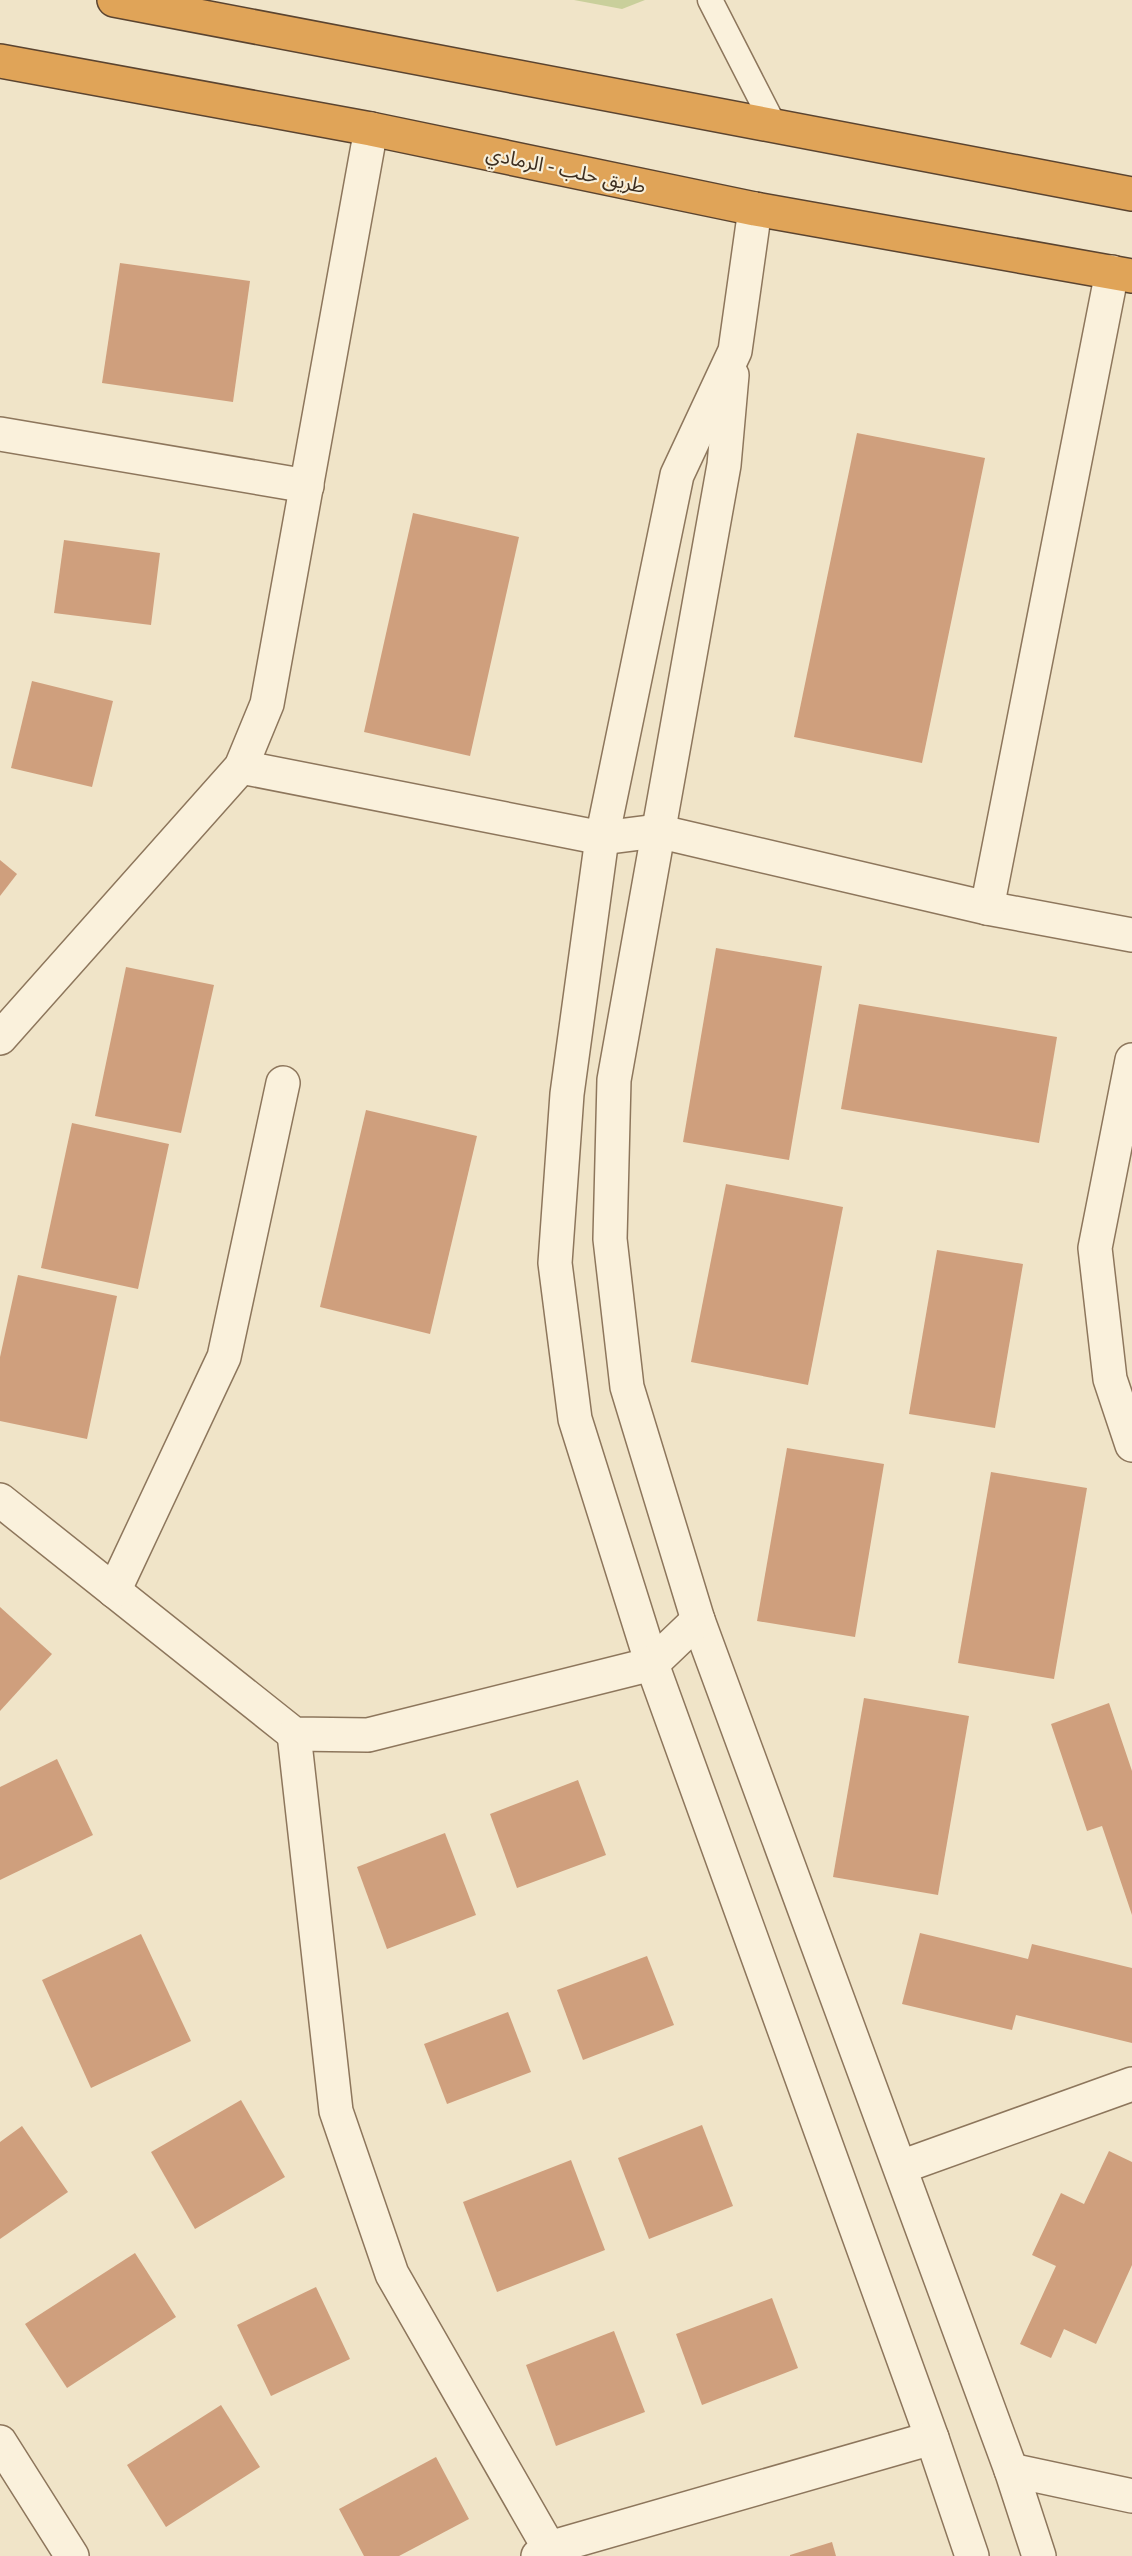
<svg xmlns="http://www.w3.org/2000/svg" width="1132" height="2556" font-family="'Noto Serif','Noto Sans Arabic',serif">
<rect width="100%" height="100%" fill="#f0e4c8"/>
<path fill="#c9cf9b" d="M574,0H645L622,9Z"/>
<g fill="#cf9f7d">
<path d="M120,263L250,281L233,402L102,383Z"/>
<path d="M857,433L985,458L922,763L794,737Z"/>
<path d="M413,513L519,537L470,756L364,732Z"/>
<path d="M64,540L160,553L151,625L54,613Z"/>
<path d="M32,681L113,701L92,787L11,768Z"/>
<path d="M0,860L17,874L0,896Z"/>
<path d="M716,948L822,966L789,1160L683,1142Z"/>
<path d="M126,967L214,985L181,1133L95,1116Z"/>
<path d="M859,1004L1057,1037L1039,1143L841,1109Z"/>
<path d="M366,1110L477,1136L430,1334L320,1307Z"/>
<path d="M72,1123L169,1144L138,1289L41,1268Z"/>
<path d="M726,1184L843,1207L808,1385L691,1362Z"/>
<path d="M937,1250L1023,1264L995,1428L909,1414Z"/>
<path d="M18,1275L117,1296L87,1439L0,1421V1357Z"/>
<path d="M787,1448L884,1464L855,1637L757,1621Z"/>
<path d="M991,1472L1087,1488L1054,1679L958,1663Z"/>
<path d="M0,1607L52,1654L0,1711Z"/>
<path d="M864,1698L969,1716L938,1895L833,1877Z"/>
<path d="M1109,1703L1132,1771V1915L1102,1826L1087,1831L1051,1724Z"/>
<path d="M57,1759L93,1835L0,1880V1787Z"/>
<path d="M578,1780L606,1855L517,1888L490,1814Z"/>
<path d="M445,1833L476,1915L387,1949L357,1867Z"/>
<path d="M920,1933L1028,1959L1032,1944L1132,1968V2043L1016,2015L1012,2030L902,2004Z"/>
<path d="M141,1934L191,2041L91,2088L42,1980Z"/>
<path d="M647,1956L674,2025L583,2060L557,1990Z"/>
<path d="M508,2012L531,2072L447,2104L424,2044Z"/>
<path d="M241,2100L285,2177L195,2229L151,2152Z"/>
<path d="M702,2125L733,2206L649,2239L618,2158Z"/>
<path d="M22,2126L68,2192L0,2239V2142Z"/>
<path d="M1109,2151L1132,2162V2265L1096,2344L1064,2329L1051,2358L1020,2344L1056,2266L1032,2255L1061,2193L1084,2204Z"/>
<path d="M571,2160L605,2250L497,2292L463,2202Z"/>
<path d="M135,2253L176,2317L67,2388L25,2324Z"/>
<path d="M316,2287L350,2359L271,2396L237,2325Z"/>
<path d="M772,2298L798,2368L702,2405L676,2334Z"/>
<path d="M614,2331L645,2412L556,2446L526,2365Z"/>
<path d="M221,2405L260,2467L166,2527L127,2465Z"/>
<path d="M436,2457L469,2519L399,2556H364L339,2509Z"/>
<path d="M832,2542L836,2556H790V2555Z"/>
</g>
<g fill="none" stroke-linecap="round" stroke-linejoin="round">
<defs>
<path id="lane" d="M710,0L774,125"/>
<g id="street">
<path d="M755,209L735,351L677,475L602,838L567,1094L555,1263L575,1419L652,1664L932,2438L972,2556"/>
<path d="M732,375L724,465L614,1080L610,1239L627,1387L698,1620L1011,2470L1039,2556"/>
<path d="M0,434L307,486"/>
<path d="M241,767L602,838L657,831L987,908L1132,935"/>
<path d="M987,908L1112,272"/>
<path d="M0,1038L241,767L267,704L371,129"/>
<path d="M1132,1060L1095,1248L1110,1379L1132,1445"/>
<path d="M0,1500L294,1734L368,1735L652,1664L698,1620"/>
<path d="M114,1591L224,1357L283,1083"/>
<path d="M294,1734L336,2111L392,2274L549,2548"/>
<path d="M901,2167L1132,2084"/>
<path d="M0,2442L72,2556"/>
<path d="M1011,2470L1132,2496"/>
<path d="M538,2556L549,2548L932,2438"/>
</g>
<g id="highway">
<path d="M114,0L1132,194"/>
<path d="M0,61L371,129L755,209L1132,276"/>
</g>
</defs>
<use href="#lane" stroke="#8d765c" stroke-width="27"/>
<use href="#street" stroke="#8d765c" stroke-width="36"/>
<use href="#highway" stroke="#5b4430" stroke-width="36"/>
<use href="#lane" stroke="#faf1dc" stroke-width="24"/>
<use href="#street" stroke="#faf1dc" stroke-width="33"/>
<use href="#highway" stroke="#e0a458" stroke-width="33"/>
</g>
<g text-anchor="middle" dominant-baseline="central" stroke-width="4.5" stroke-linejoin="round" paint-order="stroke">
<g font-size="20" fill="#3d2e20" stroke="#f7eed8">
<text transform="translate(566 169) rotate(12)">طريق حلب - الرمادي</text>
</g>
</g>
</svg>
